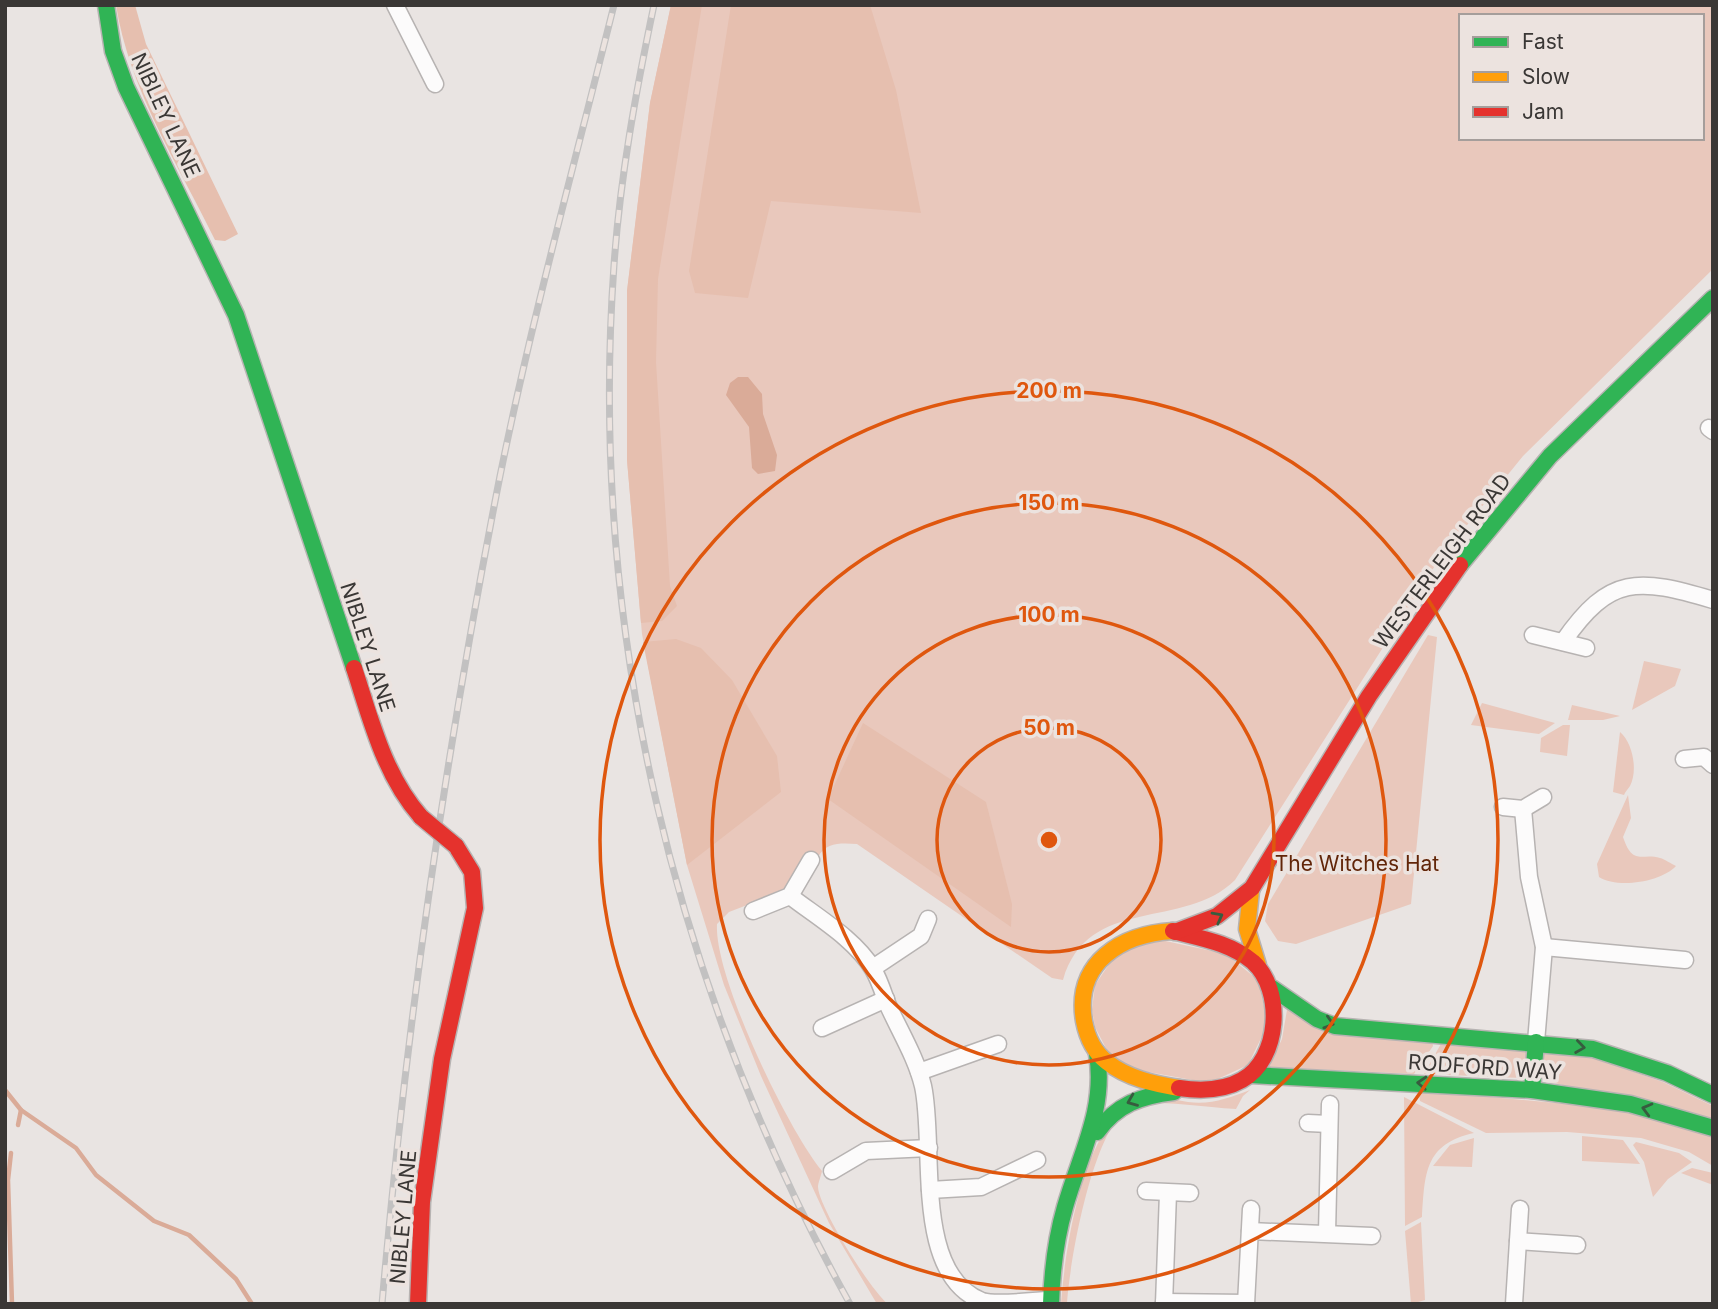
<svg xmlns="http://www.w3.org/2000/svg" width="1718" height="1309" font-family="Inter,sans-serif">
<rect width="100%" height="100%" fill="#e9e4e2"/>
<g fill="#e9c8bc" fill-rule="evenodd">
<path d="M671,5H1713V269L1523,456L1438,561L1235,880C1184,931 1088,894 1063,980L1052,978L857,844C841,843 826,842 818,857L804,854L786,890L729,912L717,924C714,977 788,1130 822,1171C821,1176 818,1183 818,1187C819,1208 871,1291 888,1304H877L829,1223L761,1076L724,985L687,865L642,634L627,460V291L650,103ZM1461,16H1702V138H1461Z"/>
<path d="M1428,635L1437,637L1411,904L1296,944L1278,941L1265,921L1268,904Z"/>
<path d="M1644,661L1681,669L1675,686L1632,710Z"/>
<path d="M1482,703L1555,723L1539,734L1471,725Z"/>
<path d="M1572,705L1620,716L1603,720H1568Z"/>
<path d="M1563,725H1570L1567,756L1540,752L1541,738Z"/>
<path d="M1620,732C1633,743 1638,771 1630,786C1628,789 1625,792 1624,795L1613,792Z"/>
<path d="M1628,795L1631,818L1623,837C1633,867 1642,852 1660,858C1665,859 1671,864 1676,866C1661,882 1618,889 1599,877L1597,864Z"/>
<path d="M1156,939L1226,954L1258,980L1268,1024L1248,1065L1209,1083L1137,1070L1109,1054L1095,1027L1092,1010L1095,985L1116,954Z"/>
<path d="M1287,1010L1432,1041L1433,1046L1414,1074L1269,1067L1282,1039Z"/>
<path d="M1442,1042L1526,1047L1525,1075L1521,1078L1424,1074Z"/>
<path d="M1543,1054L1591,1057L1663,1082L1713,1106V1120L1550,1082L1542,1076Z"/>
<path d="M1250,1090L1243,1096L1236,1109C1212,1108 1154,1099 1134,1105C1094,1118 1069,1265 1067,1304H1061C1065,1251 1084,1110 1146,1097C1161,1094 1174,1100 1188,1102C1211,1105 1229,1098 1250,1090Z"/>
<path d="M1425,1091L1622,1109L1713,1136V1166L1689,1152L1641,1138L1567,1132L1486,1133L1420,1101L1419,1095Z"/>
<path d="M1404,1097L1474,1133C1424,1144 1425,1174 1422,1217L1405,1226Z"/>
<path d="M1582,1136L1623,1140L1640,1164L1582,1161Z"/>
<path d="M1474,1138L1472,1167L1433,1166L1450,1145Z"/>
<path d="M1636,1142L1679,1153L1692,1162L1668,1179L1653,1197L1644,1162L1633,1145Z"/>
<path d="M1692,1168L1713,1173V1185L1681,1173Z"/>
<path d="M1421,1222L1425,1300L1411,1304L1405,1231Z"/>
</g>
<g fill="#e6bfaf">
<path d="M116,5H135L146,44L238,234L225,241L215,240C178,164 129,89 116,5Z"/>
<path d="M671,5H702L658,279L656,362L670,586L677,606L662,621L641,623L627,460V291L650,103Z"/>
<path d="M731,5H870L896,90L921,213L771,201L748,298L695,293L689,271Z"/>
<path d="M676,639L701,648L732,680L777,756L781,792L687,865L643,642Z"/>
<path d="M863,723L986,802L1012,904L1011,927L828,799Z"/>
</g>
<path fill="#daab98" d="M738,377H748L762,394L763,414L777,455L775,471L758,474L752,468L749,427L726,395L730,383Z"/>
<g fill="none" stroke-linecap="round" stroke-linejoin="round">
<g stroke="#daab98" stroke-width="4.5">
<path d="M5,1090L21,1110L18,1125"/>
<path d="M21,1110L76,1148L96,1175L154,1221L189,1235L236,1279L252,1304"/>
<path d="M11,1153L8,1180L12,1304"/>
</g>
<defs>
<g id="street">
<path d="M395,5L435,84"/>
<path d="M1709,428L1713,431"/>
<path d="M1533,635L1586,648"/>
<path d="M1563,642C1610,574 1638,578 1713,600"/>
<path d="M1684,759L1704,757L1713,765"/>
<path d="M1503,807L1523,809L1543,797"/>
<path d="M1523,809L1529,877L1544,947L1536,1042"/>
<path d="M790,896C817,917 855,939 873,969C879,979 883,992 887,1003C899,1030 916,1057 923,1086C936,1144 912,1274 982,1301C997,1306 1034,1300 1051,1300"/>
<path d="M753,911L790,896L811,860"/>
<path d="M1544,947L1685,960"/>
<path d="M873,968L921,936L928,919"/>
<path d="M822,1028L886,999"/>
<path d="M919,1072L998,1044"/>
<path d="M1308,1123L1329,1124"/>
<path d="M832,1171L866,1151L929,1148"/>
<path d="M930,1190L981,1187L1037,1160"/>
<path d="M1146,1191L1190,1193"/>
<path d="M1250,1231L1372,1236"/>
<path d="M1327,1233L1330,1104"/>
<path d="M1518,1241L1577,1245"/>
<path d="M1164,1302L1246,1303"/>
<path d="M1164,1304L1168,1193"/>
<path d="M1246,1304L1251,1209"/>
<path d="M1514,1304L1520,1209"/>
</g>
<g id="fast">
<path d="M106,5L113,51L126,87L236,315L354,668"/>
<path d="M1460,565L1550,456L1713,298"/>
<path d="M1272,988L1317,1019L1335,1026L1593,1049L1667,1073L1713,1095"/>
<path d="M1251,1075L1532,1090L1630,1104L1713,1128"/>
<path d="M1532,1090L1536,1042"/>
<path d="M1097,1132C1117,1104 1141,1096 1174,1092"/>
<path d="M1051,1304C1052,1271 1056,1238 1065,1207C1080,1154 1106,1110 1097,1054"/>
</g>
<g id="slow">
<path d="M1251,891L1247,929L1258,965"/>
<path d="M1173,931C1122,934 1074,962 1084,1021C1087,1037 1094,1052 1107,1062C1127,1078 1154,1084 1179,1088"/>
</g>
<g id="jam">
<path d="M354,668C371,720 384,775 421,817"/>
<path d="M1173,931C1200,938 1231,943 1253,962C1284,990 1280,1059 1242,1080C1223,1091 1200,1091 1179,1088"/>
<path d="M1175,932L1217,916L1252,888L1369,696L1460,565"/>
<path d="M418,1304L422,1202L442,1059L475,908L472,872L456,846"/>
</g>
</defs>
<use href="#street" stroke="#b7b3b2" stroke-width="19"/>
<use href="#fast" stroke="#b7b3b2" stroke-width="19"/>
<use href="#slow" stroke="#b7b3b2" stroke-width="19"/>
<use href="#jam" stroke="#b7b3b2" stroke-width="19"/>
<use href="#street" stroke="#fcfbfb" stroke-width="16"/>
<use href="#fast" stroke="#30b455" stroke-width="16"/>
<use href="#slow" stroke="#ff9f0a" stroke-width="16"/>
<use href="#jam" stroke="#e5322d" stroke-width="16"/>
<defs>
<g id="rail">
<path d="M654,5C636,91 620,178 614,265C588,628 674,987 850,1304"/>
<path d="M382,1304C406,1026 446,750 500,476C532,318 575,162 614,5"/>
</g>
</defs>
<use href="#rail" stroke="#c2c1c1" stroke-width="7"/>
<use href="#rail" stroke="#ece3df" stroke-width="4.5" stroke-dasharray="13" stroke-linecap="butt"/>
<defs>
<path id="jam-bridge" d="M421,817L456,846"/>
</defs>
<use href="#jam-bridge" stroke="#b7b3b2" stroke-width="19" stroke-linecap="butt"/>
<use href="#jam-bridge" stroke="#e5322d" stroke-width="16"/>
</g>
<defs><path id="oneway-chevron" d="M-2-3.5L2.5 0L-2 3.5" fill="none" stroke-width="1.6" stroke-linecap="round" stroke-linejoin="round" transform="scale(1.75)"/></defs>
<g stroke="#375c3f">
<use href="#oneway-chevron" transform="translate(1218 917) rotate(-28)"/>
<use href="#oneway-chevron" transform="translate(1329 1023) rotate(17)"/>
<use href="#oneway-chevron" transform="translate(1580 1047) rotate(8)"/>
<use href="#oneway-chevron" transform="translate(1422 1083) rotate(-177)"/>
<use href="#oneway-chevron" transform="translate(1132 1101) rotate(158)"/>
<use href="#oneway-chevron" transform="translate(1647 1109) rotate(-165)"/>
</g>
<g fill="none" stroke="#df570e" stroke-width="3.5">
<circle cx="1049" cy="840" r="112"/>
<circle cx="1049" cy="840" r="225"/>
<circle cx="1049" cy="840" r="337"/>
<circle cx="1049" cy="840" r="449"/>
</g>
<g text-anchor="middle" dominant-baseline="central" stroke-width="7" stroke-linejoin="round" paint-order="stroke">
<g font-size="21" fill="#3a3735" stroke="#ece3df">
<text transform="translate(166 115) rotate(65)">NIBLEY LANE</text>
<text transform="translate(1442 561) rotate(-53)">WESTERLEIGH ROAD</text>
<text transform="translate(368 647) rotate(72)">NIBLEY LANE</text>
<text transform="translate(1485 1067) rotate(4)">RODFORD WAY</text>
<text transform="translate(403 1217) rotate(-85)">NIBLEY LANE</text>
</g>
<g font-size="21" fill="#612508" stroke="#ece3df">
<text x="1357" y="863">The Witches Hat</text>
</g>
</g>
<circle cx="1049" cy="840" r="10" fill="#df570e" stroke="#ece3df" stroke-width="3.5"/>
<g font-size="21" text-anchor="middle" font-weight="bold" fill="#df570e" stroke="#ece3df" stroke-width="7" stroke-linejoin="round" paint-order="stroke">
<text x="1049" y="398">200 m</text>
<text x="1049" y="510">150 m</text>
<text x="1049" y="622">100 m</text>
<text x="1049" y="735">50 m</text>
</g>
<rect width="1718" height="1309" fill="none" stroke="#3a3735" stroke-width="14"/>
<rect x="1459" y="14" width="245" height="126" fill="#ece3df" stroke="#a59e9b" stroke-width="2"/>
<rect x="1473" y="37" width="35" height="10" fill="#30b455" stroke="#a59e9b" stroke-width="2"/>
<text x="1522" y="49" font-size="21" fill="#3a3735">Fast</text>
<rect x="1473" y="72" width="35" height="10" fill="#ff9f0a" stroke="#a59e9b" stroke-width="2"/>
<text x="1522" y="84" font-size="21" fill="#3a3735">Slow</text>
<rect x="1473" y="107" width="35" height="10" fill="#e5322d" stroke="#a59e9b" stroke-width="2"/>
<text x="1522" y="119" font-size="21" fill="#3a3735">Jam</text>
</svg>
